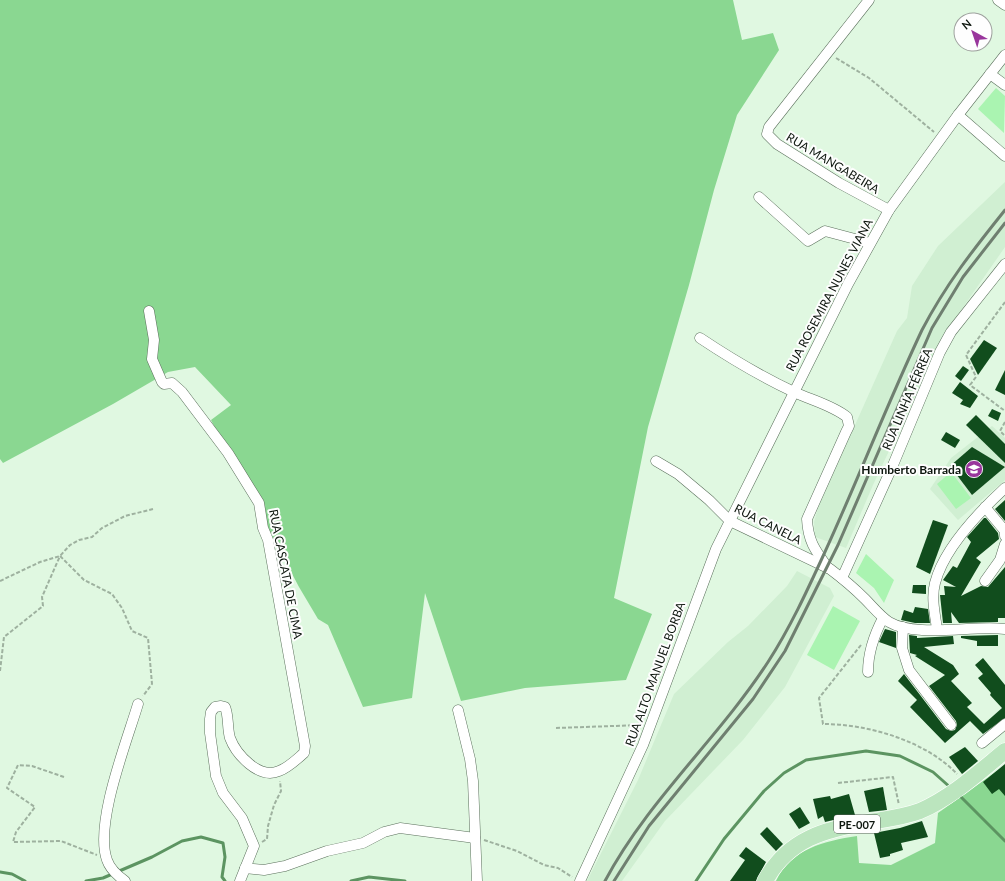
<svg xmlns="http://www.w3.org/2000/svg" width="1005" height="881" font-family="Lato,sans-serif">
<rect width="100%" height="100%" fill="#e0f8e1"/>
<g fill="#d0efd2">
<path d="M1005,182V247L943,336L873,485L846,548L815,537L814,522L818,508L897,331L907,318L912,286L938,246Z"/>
<path d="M992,426L1005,438V480L958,520L930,489L951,458Z"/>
<path d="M797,571L830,588L834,596L785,687L743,740L665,821L622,881H587L638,780L674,694L728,642L748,626L787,586Z"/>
</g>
<g fill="#aaf4b1">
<path d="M996,88L1005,96L1004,133L978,109Z"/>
<path d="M951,472L971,498L956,509L937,484Z"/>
<path d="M866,554L894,580L884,603L874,588L856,573Z"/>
<path d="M833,606L860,621L834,670L807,655Z"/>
</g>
<g fill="#8ad791">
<path d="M0,0H733L742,40L773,33L779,50L737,115L714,190L689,285L648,427L614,598L652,614L626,680L525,688L461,701L425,593L412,698L363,707L328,625L318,619L299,587L211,420L231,405L195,367L168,372L113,404L3,463L0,459Z"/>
<path d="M997,771L1005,773V881H776C791,849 824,841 857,836L859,863L891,865L935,843L938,813Z"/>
</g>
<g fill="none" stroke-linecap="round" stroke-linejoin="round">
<g stroke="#5c9461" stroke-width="3">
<path d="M958,794L1005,841"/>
<path d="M0,872L12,874L25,881"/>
<path d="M86,881L103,878L152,857L182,841L201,837L223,843L225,857L222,877L225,881"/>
<path d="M351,881L369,877L405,881"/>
<path d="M696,881L724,839L764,791L784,773L806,760L866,751L900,756L933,772L951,788"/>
</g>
</g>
<g fill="#114d1d">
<path d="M984,340L997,348L978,375L970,359Z"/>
<path d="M963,366L969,370L961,381L955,376Z"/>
<path d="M1005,370V395L995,390Z"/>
<path d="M960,382L978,396L970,408L960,404L963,400L952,393Z"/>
<path d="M992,409L1001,413L998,421L988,416Z"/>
<path d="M976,415L1005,444V463L966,425Z"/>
<path d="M946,432L960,440L955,448L941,440Z"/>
<path d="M972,447L1005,467L972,495L950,466Z"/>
<path d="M1005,500V521L995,509Z"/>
<path d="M984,518H986L998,533L999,539L976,558L981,562L961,596L981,586L988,587L1005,567V618H998V622L959,623L951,612L952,623H943L940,595H945L944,586L956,587L943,580L953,566L957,568L971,542L967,537Z"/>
<path d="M933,520L948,525L930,574L916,567Z"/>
<path d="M913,585H926V594L912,593Z"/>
<path d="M915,607L928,609L930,623H915L901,620L904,610L913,613Z"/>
<path d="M885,629L896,632V648L879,642Z"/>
<path d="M909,635L917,636V638L953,636L954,644L924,647L953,665L959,674L951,681L972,703L967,707L984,724L1002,708L990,695L991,693L978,678L983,674L975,665L983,658L1005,685V718L983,734L970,721L945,743L910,707L917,700L898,681L904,674L946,729L951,731L955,730L957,725L956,721L929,686L945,675L915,656L917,655L910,653Z"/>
<path d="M998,635V646H977V641L961,638V636Z"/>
<path d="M965,747L978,761L962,774L949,757Z"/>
<path d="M1005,764V796L999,789L992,794L983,782Z"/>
<path d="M883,787L887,810L869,812L864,791Z"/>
<path d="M849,794L855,815L825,822L823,816L818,819L813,799L830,796L831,799Z"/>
<path d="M800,807L810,823L799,829L789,814Z"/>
<path d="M922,821L928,837L901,843L903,850L890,854V856L880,858L874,833L900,828Z"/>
<path d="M767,827L783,844L776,851L760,834Z"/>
<path d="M746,847L766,862L756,881H730L745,860L739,856Z"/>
</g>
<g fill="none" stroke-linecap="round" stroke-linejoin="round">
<defs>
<g id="street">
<path d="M869,0L769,127L767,134L777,144L839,183L889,210"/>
<path d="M998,0L1005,5"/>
<path d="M990,74L1005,85"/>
<path d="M958,115L1005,156"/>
<path d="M759,197L808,241L825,231L870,243"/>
<path d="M149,311L154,340L152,359L162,382L164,384L172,383L182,392L228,453L259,503L263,528L268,540L305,746L304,753C297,759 288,768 279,771C259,780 236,754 230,738C227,728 229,716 225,707L221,706L215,707L211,712L210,719V733L216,776L223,793L242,818L254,846L240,881"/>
<path d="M700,338C730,358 762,377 794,392C811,400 832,405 847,417L849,426L846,432L807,519C808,541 815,550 828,568"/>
<path d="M656,461L678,474L709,500L730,521L830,569C842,578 854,588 865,599C873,607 880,616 889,622C916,638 973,625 1005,629"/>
<path d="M985,507L1005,531V536"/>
<path d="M842,578L893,465L940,352L951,332L1005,264"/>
<path d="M985,581L1000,560L1005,544"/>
<path d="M903,627L902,648L909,670L951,725"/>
<path d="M937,629C935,614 931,598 935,583C944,548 979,512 1005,488"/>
<path d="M868,672C868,652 874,635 883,618"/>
<path d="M458,710L470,759L473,781L477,881"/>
<path d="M982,743L1005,724"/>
<path d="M245,868L264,870L285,866L327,851L363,843L384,832L400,828L475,838"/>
<path d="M125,881C118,876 110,869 107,860C94,824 127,741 138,704"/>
<path d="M580,881L643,745L716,549L848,284L889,210L958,115L1005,55"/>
</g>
<path id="primary" d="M765,881C788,839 825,829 869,822C887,819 904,817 920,811C952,797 978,773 1005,751"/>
</defs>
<use href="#street" stroke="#5b705c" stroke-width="11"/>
<use href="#primary" stroke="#fff" stroke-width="17"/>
<g stroke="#9eb19f" stroke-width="2" stroke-dasharray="4 2" stroke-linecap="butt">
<path d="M836,58L869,78L934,132"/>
<path d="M1005,302L966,355L976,377L970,385L1005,411"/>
<path d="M1005,422L1000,431L1005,436"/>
<path d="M0,581L40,562L60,556L70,545L79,540L92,537L102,528L125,516L153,509"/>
<path d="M861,645L819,698L823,724C868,724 926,741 957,774"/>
<path d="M0,671L4,637L43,606L42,597L60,556L84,580L112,594L122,608L132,631L148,638L152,684L143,696"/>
<path d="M556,728L641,725"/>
<path d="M64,777L32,766L18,765L7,788L35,807L16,832L13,842L61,841L97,855"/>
<path d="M838,783L893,777L899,805"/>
<path d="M484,840L517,851L544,865L558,868L572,877"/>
<path d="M262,842L267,839L268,826L274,805L281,791L280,781"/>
</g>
<use href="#street" stroke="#fff" stroke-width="10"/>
<use href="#primary" stroke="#bbe5be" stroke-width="16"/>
<g stroke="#6f7f70" stroke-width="3">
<path d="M605,881C648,800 718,739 768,662C790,628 807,591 824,554C858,480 887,404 922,330C946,284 973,250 1005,210"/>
<path d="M614,881L649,826L753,699L785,651L838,545L932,328L963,277L1005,223"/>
</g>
</g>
<defs>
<symbol id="school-disc" viewBox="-11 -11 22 22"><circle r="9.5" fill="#99369c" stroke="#fefefe"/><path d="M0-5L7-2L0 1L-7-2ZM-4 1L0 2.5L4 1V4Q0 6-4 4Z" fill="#fff"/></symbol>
</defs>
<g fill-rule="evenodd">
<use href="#school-disc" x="964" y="459" width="20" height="20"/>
</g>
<g text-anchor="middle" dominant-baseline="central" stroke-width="4" stroke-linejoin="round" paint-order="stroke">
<rect fill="#fefefe" stroke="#555c56" stroke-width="1" x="834" y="815" width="46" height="18" rx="3"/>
<g font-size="11" font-weight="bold" fill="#0d160e">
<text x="857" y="824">PE-007</text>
</g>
<g font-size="12" fill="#0d160e" stroke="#fefefe">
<text transform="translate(833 163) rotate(31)">RUA MANGABEIRA</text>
<text transform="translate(829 295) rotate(-62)">RUA ROSEMIRA NUNES VIANA</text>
<text transform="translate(907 399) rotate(-67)">RUA LINHA FÉRREA</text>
<text transform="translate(768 524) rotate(27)">RUA CANELA</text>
<text transform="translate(286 574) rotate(79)">RUA CASCATA DE CIMA</text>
<text transform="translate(655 674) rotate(-70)">RUA ALTO MANUEL BORBA</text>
</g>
<g font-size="12" font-weight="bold" fill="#0d160e" stroke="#fefefe" text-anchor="end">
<text x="961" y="469">Humberto Barrada</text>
</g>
</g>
<g transform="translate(973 32) rotate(320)"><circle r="19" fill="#fefefe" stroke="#9ea19e"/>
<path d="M0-3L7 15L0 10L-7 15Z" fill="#99369c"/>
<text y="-6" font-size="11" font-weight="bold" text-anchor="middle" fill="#0d160e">N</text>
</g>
</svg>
